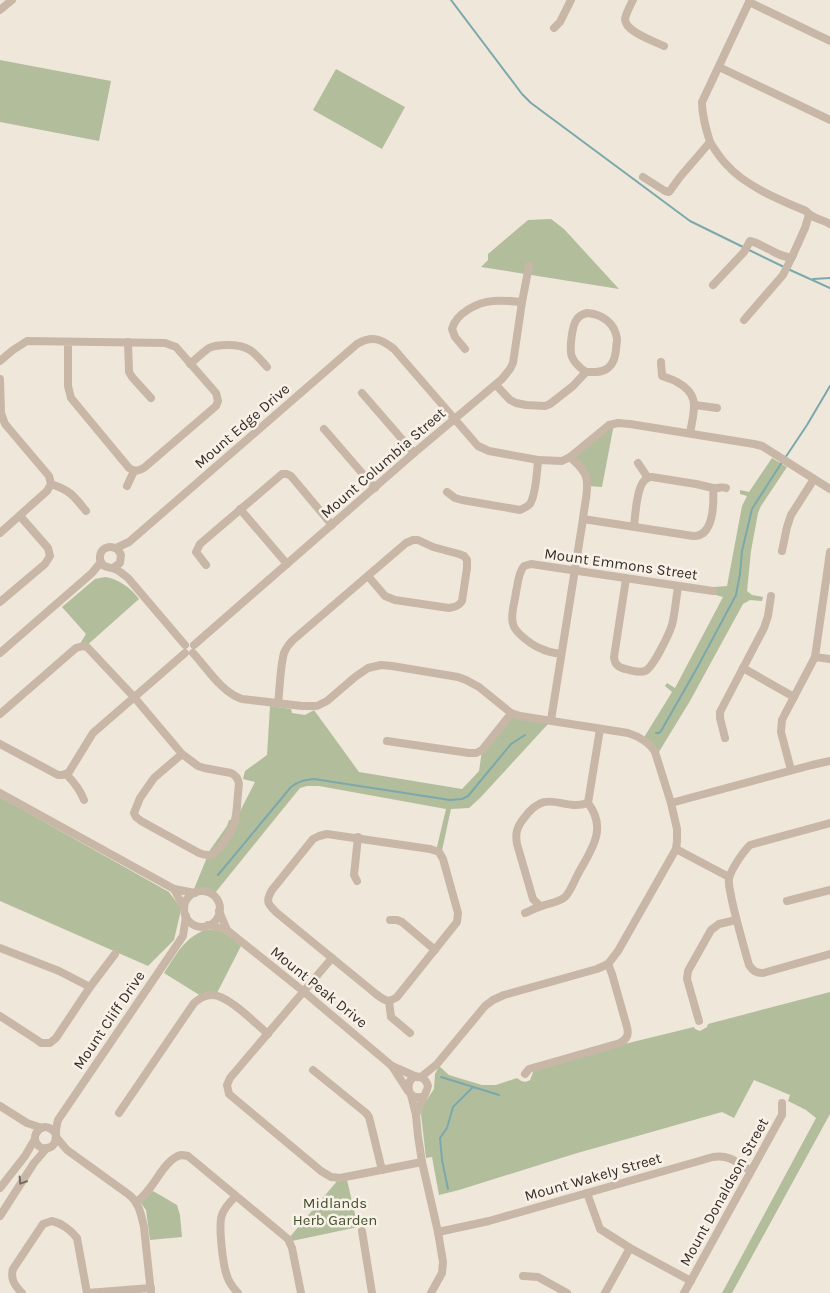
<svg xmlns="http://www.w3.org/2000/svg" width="830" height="1293" font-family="Karla,sans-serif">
<rect width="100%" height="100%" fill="#f0e7db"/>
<g fill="#b2be9b">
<path d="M0,60L111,81L99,141L0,122Z"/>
<path d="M336,69L405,107L382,149L313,110Z"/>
<path d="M551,219L564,229L619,289L481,267L488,260V254L528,220Z"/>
<path d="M614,424L602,487L588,486L571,459Z"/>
<path d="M772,458L787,467L761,506L758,513L751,551L747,591L752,595L763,597L762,601L750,600L743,604L690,701L657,755L643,739L672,692L665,686L667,683L675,688L723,597L712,594L714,587L727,586L742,506L747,496L740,494V490L749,492Z"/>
<path d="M105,577C119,579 131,588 139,599L85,647H78L86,634L62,607L95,579Z"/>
<path d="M270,706L291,709L292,713L305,715L314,710L359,772L462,789L479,771L482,750L510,716L549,723L480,798L469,808L451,809L441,855L436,851L446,809L319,786H307L300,788L215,893L207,890L194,889L210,850L227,826L229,820L236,819L255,782L243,779L245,771L267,755Z"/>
<path d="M0,797L169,892L180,907V914L174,940L148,966L0,901Z"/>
<path d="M205,930C224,929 228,935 241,946L217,993L201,996L164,973C176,955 184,938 205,930Z"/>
<path d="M830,992V1114L732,1293H722L816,1118L806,1110L788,1101L790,1095L754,1080L734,1118L722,1112L574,1154L459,1190L439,1195L432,1157L426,1158L421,1114L424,1104L434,1089L435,1074L439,1066L449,1075L482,1085H496L517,1078C522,1082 525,1083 530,1080L534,1070L612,1047L694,1027L695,1029L700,1031L707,1027L708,1024Z"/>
<path d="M338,1180H347L358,1227L292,1241L289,1238Z"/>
<path d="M153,1191L177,1205L180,1215L182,1237L150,1240L146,1210L141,1203L144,1199Z"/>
</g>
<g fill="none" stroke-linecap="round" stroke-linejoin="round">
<g stroke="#7ba8ac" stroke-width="2">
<path d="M451,0L522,94L531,103L690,221L743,247"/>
<path d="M747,249L784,267"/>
<path d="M788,269L830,288"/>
<path d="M813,279L830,278"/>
<path d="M785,458L807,425L830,386"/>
<path d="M656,733H659L661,731L697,668L736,595L740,574L742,551L752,509L782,462"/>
<path d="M218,875L291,787C299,781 304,780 314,779L450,800L462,799L468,796L511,744L525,735"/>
<path d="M441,1077L499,1095"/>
<path d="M448,1189L442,1160L440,1138L447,1128L453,1107L473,1087"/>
</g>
<g stroke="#c8b7a7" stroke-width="8">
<path d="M633,0C630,6 626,13 625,19C625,32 654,41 664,46"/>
<path d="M749,2L830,41"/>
<path d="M0,10L12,0"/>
<path d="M554,28L560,22L571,0"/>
<path d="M719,67L830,120"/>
<path d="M710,142C715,150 720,158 726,164C745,186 780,200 806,211C812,219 822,219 830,224"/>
<path d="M643,177L665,191L669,192L680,177L710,142C706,129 702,116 702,102L750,0"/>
<path d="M713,285L744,252L750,241C764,244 780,259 792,257L805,228L809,215"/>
<path d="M587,313C602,314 615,323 617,339C617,342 616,347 616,350C615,357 614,363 608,368C602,373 593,372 586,372C580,368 575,364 572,357C569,350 572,325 577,319C580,315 583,314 587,313Z"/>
<path d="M744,320L783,275L792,257"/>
<path d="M128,342L129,372L132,377L151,398"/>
<path d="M465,349L455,337L452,329C456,313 478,302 493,301C503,300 512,301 522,302"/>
<path d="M0,361L13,350L27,341L165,343L176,347L216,393L218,401L216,406L145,467C139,471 135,472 129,468L71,398L68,386V342"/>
<path d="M661,362L662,376C667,378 672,379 677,382C701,395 694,410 690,433"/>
<path d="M190,364C196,359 202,353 209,348C215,345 221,345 228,345C249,345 254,352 267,367"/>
<path d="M0,379L1,413L5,424L49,476L51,484L47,491L0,533"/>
<path d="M496,385L510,400L516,403L526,405L545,406L550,404L573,386L586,372"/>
<path d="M362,393L414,453"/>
<path d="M695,405L717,408"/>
<path d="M324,429L375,488"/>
<path d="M638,463L648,478"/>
<path d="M51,484C71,491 73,495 86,511"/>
<path d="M127,486L134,471"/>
<path d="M713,488C718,489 721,486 726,488"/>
<path d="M447,492L455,498L462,500L520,510C524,508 527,507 530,504C536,494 537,472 538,460"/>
<path d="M240,509L287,564"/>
<path d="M583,519L693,536C714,537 714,503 713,488L696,484L652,477C649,477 648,477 645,480C637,486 635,516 634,527"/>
<path d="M116,548L129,542L357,344C373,335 381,339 394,349L478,446L489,451L538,460L562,461L570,457L609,425L618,423L630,424L754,444L762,446L830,489"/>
<path d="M782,551L787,527L791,515L814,479"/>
<path d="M206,565L196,552L200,544L282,474H287L291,476L332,525"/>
<path d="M113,568L120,563L121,555C116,543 99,545 100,559C101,568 109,567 115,569C120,571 124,575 128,578L185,645"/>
<path d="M626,579L614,657C615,667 621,668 629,670C634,671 640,673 645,671C653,668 669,634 672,625C675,613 676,599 678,587"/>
<path d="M0,602L45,564L50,556L48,548L20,516"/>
<path d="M194,645L414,453L502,379L510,369L513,363L522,302L529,266"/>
<path d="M0,653L92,573L101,562"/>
<path d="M193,653C207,668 222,693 242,699L302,706H317L327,701L355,677L368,668L381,665L392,666L458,677L466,680L479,687L511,713L520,716L628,733C638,736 650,743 655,752L671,803L677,829V841L676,849L618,951L608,964L597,969L504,995L493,1000L485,1006L437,1064L421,1077"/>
<path d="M561,654C555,653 547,652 542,649C533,646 515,633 513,624C510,614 515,602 516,592C518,584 518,573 524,566L531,564L713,591"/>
<path d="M815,657L830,659"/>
<path d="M743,668L794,697"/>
<path d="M278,703C280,688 280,667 284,653C286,648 289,644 293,640L406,543L413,540H418L433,547L459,554L464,556L467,560V568L462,601C459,606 455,607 449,608L395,600L385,596L368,576"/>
<path d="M0,714L76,648L83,646L87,647L134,697L182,754L198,766L204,768L231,773C236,775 238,778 239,784C237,798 238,814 233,827C230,833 226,839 222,844C215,854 212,858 199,853L141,821L136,817L134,813L140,798L154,778L182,754"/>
<path d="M551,720L583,519C584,506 591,483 584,472C580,466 575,462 570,457"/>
<path d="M725,738L720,718V712L764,628L768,616L771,596"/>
<path d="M387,741L469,753H476L482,750L510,715L511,713"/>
<path d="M0,744L58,775H62L66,774C74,782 80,789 84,800"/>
<path d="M791,770L781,732L782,720L785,714L815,657L830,552"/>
<path d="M66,774L69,772L93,733L185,653"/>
<path d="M0,793L174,889L195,893"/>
<path d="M671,803L812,765L830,761"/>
<path d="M830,823L750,845C743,852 732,868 729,878C728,885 731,894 732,901C737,923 743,944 749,965C753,971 756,973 763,973L830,954"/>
<path d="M327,834L430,849L439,852L443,859L458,913L457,922L397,997C388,1003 385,1001 376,994L277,913C268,904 265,902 272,890L313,839L319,836Z"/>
<path d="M676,849L729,877"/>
<path d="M357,881L354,875L358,837"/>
<path d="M174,889L184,908"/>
<circle cx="202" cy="909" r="18"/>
<path d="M787,901L830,890"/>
<path d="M540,906L533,899L517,844C515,833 517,827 524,818C548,786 561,812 588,803"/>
<path d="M219,911L227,930"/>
<path d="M525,913C530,911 535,908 539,907C548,903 558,903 565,897C571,891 574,881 578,874C591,850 608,829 588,803L600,729"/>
<path d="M390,920H397L402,922L435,950"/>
<path d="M208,925L227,930L303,991L392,1066L408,1091"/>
<path d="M0,948L59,971L90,987"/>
<path d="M332,958L230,1078L227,1085L229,1094L321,1171L331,1177L340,1178L422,1162"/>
<path d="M389,1001L391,1017L410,1033"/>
<path d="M0,1016L37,1040L41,1043H50L56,1038L90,987L115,954"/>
<path d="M699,1021L687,979L688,971L711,930L719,924L736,920"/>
<path d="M392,1066L417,1077"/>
<path d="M313,1070L366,1113L369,1117L382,1170"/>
<path d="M525,1074L529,1069L620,1043C627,1039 629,1035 627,1027L612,974L608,964"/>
<path d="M411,1095L416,1115L418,1136L422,1162L438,1232L443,1262L442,1273L431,1293"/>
<path d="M0,1106L27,1123L42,1128"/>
<path d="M119,1113L194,1003C199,999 204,995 212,995C228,995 255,1023 268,1034"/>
<path d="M416,1115C418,1110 428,1089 428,1086C427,1082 424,1078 420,1077C404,1073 404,1104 424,1096"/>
<path d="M56,1134C44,1116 26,1138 40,1147C42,1148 45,1149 48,1148C56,1146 56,1139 56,1132C56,1128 57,1124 58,1120L183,936L186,916"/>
<path d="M56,1137L67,1150L128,1194C139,1202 141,1214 144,1227L151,1293"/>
<path d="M0,1188L25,1156L35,1139"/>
<path d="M587,1193L600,1229L630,1248L691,1281"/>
<path d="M235,1197C230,1202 224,1208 222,1215C218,1225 223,1263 226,1273C228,1281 232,1287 238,1293"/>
<path d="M136,1202C153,1191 161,1165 176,1157C180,1154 183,1155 188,1156L288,1239L292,1248L301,1293"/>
<path d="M0,1216L34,1163L47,1148"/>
<path d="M362,1231L372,1293"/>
<path d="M438,1232L489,1221L713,1157C729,1154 738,1163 751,1171"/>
<path d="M523,1276L538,1277L567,1293"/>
<path d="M22,1293C15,1286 10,1279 13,1269L43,1224L52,1221C61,1223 71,1230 77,1238L87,1293"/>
<path d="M87,1293L151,1288"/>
<path d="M605,1293L630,1248"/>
<path d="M684,1293L782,1115V1103"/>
</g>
</g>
<defs><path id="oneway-chevron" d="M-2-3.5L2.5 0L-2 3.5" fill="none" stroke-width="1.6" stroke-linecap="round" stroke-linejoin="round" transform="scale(1.25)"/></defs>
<use stroke="#776b61" href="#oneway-chevron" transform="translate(22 1181) rotate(122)"/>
<g text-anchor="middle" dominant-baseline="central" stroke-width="5" stroke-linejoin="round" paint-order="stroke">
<g font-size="15" fill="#352c27" stroke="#f8f1e7">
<text transform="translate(242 426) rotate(-41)">Mount Edge Drive</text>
<text transform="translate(383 463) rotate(-41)">Mount Columbia Street</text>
<text transform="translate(621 564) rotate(8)">Mount Emmons Street</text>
<text transform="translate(319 987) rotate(39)">Mount Peak Drive</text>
<text transform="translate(109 1020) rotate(-56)">Mount Cliff Drive</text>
<text transform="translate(593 1177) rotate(-16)">Mount Wakely Street</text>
<text transform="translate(724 1192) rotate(-61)">Mount Donaldson Street</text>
</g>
<g font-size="15" fill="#43522c" stroke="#f8f1e7">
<text x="335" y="1203">Midlands<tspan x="335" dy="17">Herb Garden</tspan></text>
</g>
</g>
</svg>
